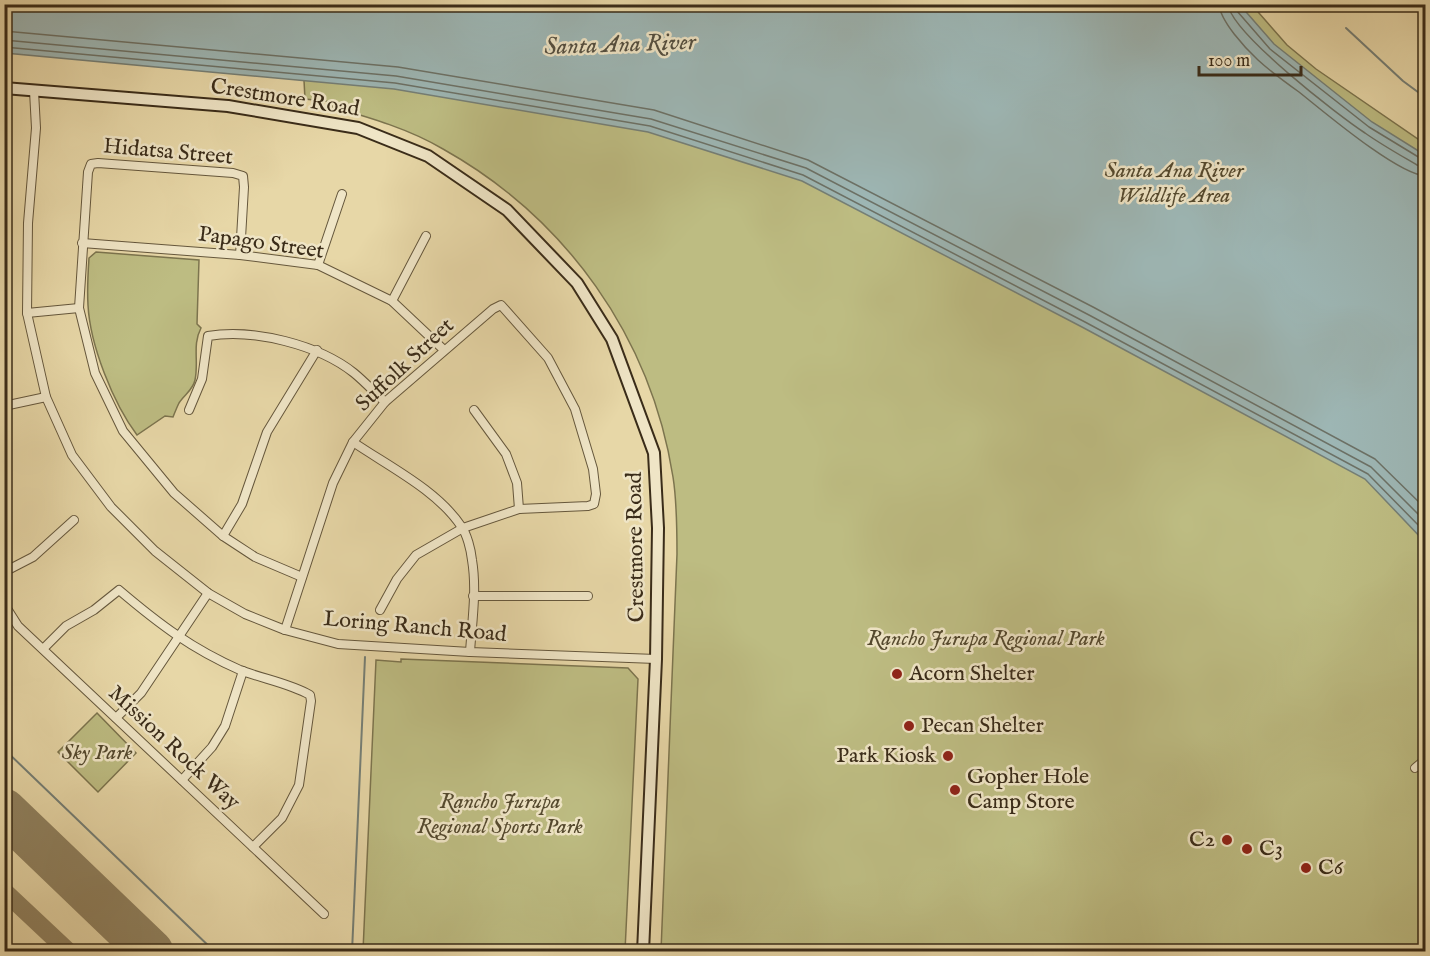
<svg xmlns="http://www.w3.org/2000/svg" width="1430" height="956" font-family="'IM FELL English',serif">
<rect width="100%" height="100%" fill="#e7d7a7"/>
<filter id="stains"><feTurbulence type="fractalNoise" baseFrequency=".00333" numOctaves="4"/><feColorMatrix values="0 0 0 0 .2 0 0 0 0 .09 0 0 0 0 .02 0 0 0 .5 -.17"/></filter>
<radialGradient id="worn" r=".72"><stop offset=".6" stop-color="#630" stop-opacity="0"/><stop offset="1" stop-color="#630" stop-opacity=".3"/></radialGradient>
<g fill="#bdbc82" stroke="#7c744e" stroke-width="1.5">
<path d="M300,5H1252L1287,45L1316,69L1425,144V951H661L677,554C677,528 677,502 673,477C651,337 566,218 443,149C409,129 371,118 333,107V102L305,99Z"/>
<path d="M96,252L199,260L197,324L201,328C192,345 199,361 195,380C193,390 184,395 179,403C177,407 175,412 173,417L165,416L137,435C113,403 90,345 88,305C87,289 88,273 89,258Z"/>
<path d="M401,659L628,668L638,679L625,951H363L376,660L401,662Z"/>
<path d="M97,713L136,753L98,792L58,752Z"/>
</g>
<path fill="#9db6b4" stroke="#757f76" stroke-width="1.5" d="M4,5H1240L1274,44L1372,122L1425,155V542L1365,479L1082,327L802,181L648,132L394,89L5,53Z"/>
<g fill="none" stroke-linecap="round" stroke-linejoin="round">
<g stroke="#6c7166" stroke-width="1.5">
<path d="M1219,4C1220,21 1246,49 1258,60C1271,72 1285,82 1299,92C1323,111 1398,175 1426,176"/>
<path d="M1228,4C1230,32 1339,116 1365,133C1382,145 1400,155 1417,165L1426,167"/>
<path d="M1236,4L1237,11L1270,49L1369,127L1420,158L1426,159"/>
<path d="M4,31L398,67L654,110L808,160L1093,307L1375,459L1426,509"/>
<path d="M4,40L396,76L651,119L806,168L1089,315L1371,467L1426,522"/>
<path d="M4,47L395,83L650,126L803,175L1085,322L1368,474L1426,533"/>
</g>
<g stroke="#757f76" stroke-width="2">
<path d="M1346,28L1403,81L1426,98"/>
<path d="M4,749L215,952"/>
<path d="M352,952L365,657"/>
</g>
<path stroke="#908260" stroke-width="18" d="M4,891L69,952"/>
<path stroke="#908260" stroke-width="45" d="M4,811L151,952"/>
<defs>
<g id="street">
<path d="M34,91L36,128L28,223L27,313L46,397L72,455L111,507L155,551L208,593L245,614L285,630L338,644L470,652L656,659"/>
<path d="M82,243L240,255L318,265L392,301L444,350"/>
<path d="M240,255L244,187L243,176L233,173L98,163L91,164L88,172L79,308L95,373L123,431L174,493L223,536L255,557L302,577"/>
<path d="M318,265L342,194"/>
<path d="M392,301L426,236"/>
<path d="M27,313L79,308"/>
<path d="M4,406L46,397"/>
<path d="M189,410L202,379L208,336C253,328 319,345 354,373C365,382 375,393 385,402"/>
<path d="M474,410L506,454L517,483L519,509"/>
<path d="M353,442C388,466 437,490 461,526C467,534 471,550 472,560C477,590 472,622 470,652"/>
<path d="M4,464L6,460"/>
<path d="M223,536L242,504L267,432L317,350"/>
<path d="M4,572L33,557L74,520"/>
<path d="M473,596H588"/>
<path d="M4,604L18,626L324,914"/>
<path d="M285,630L333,483L353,442L385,402L493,309L501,305L548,358L575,409L593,469L596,494L594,504L588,506L519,509L463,528L416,555L397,579L380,610"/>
<path d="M43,649L66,626L94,610L119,590C159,624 192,649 240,670C263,679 289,683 310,695L311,701L299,785L282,818L253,847"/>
<path d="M116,718L141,693L208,593"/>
<path d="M1415,768L1426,759"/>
<path d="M182,780L212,747L225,726L243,671"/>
</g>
<path id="secondary" d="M4,88L228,106L358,128L428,156L507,210L577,283L612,339L654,453L658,528L656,659L643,952"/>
</defs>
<use href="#street" stroke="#65573c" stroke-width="10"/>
<use href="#secondary" stroke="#3a2c19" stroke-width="14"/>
<use href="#street" stroke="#efe5c6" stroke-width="8"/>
<use href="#secondary" stroke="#efe5c6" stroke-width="10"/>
</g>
<g fill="#8f2418" stroke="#efe5c6" stroke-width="2">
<circle cx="897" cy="674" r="6"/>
<circle cx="909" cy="726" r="6"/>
<circle cx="948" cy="756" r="6"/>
<circle cx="955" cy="790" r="6"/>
<circle cx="1227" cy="840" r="6"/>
<circle cx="1247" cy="849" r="6"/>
<circle cx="1306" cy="868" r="6"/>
</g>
<g text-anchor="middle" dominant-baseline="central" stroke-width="5" stroke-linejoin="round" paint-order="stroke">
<g font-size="22" fill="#3a2c19" stroke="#efe5c6">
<text transform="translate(285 98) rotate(9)">Crestmore Road</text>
<text transform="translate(168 152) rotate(5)">Hidatsa Street</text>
<text transform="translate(261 243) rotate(8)">Papago Street</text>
<text transform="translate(405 365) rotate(-43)">Suffolk Street</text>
<text transform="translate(636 547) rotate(-91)">Crestmore Road</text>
<text transform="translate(415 627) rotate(5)">Loring Ranch Road</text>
<text transform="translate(174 748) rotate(43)">Mission Rock Way</text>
</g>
<g font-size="22" font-style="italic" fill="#54492e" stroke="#efe5c6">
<text x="1174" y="171">Santa Ana River<tspan x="1174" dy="25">Wildlife Area</tspan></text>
<text x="986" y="639">Rancho Jurupa Regional Park</text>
<text x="97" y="753">Sky Park</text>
<text x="500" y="802">Rancho Jurupa<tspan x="500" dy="25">Regional Sports Park</tspan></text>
</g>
<g font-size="22" fill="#3a2c19" stroke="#efe5c6" text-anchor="start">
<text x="909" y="674">Acorn Shelter</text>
<text x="921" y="726">Pecan Shelter</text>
<text x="936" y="756" text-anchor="end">Park Kiosk</text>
<text x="967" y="777">Gopher Hole<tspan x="967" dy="25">Camp Store</tspan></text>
<text x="1215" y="840" text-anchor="end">C2</text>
<text x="1259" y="849">C3</text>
<text x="1318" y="868">C6</text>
</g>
<g font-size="24" font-style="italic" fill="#534e40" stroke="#efe5c6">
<text transform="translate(620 45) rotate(-2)">Santa Ana River</text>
</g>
</g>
<rect width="1430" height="956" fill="none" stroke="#e7d7a7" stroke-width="24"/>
<rect x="6" y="6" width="1418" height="944" fill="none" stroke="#3a2c19" stroke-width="3"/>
<rect x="12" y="12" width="1406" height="932" fill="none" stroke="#3a2c19" stroke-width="1.5"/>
<path d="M1199 66v9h102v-9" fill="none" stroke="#3a2c19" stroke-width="3"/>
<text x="1208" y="66" font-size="18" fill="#3a2c19" stroke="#efe5c6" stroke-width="4.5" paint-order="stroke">100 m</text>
<rect width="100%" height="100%" filter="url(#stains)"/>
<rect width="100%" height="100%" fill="url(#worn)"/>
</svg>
